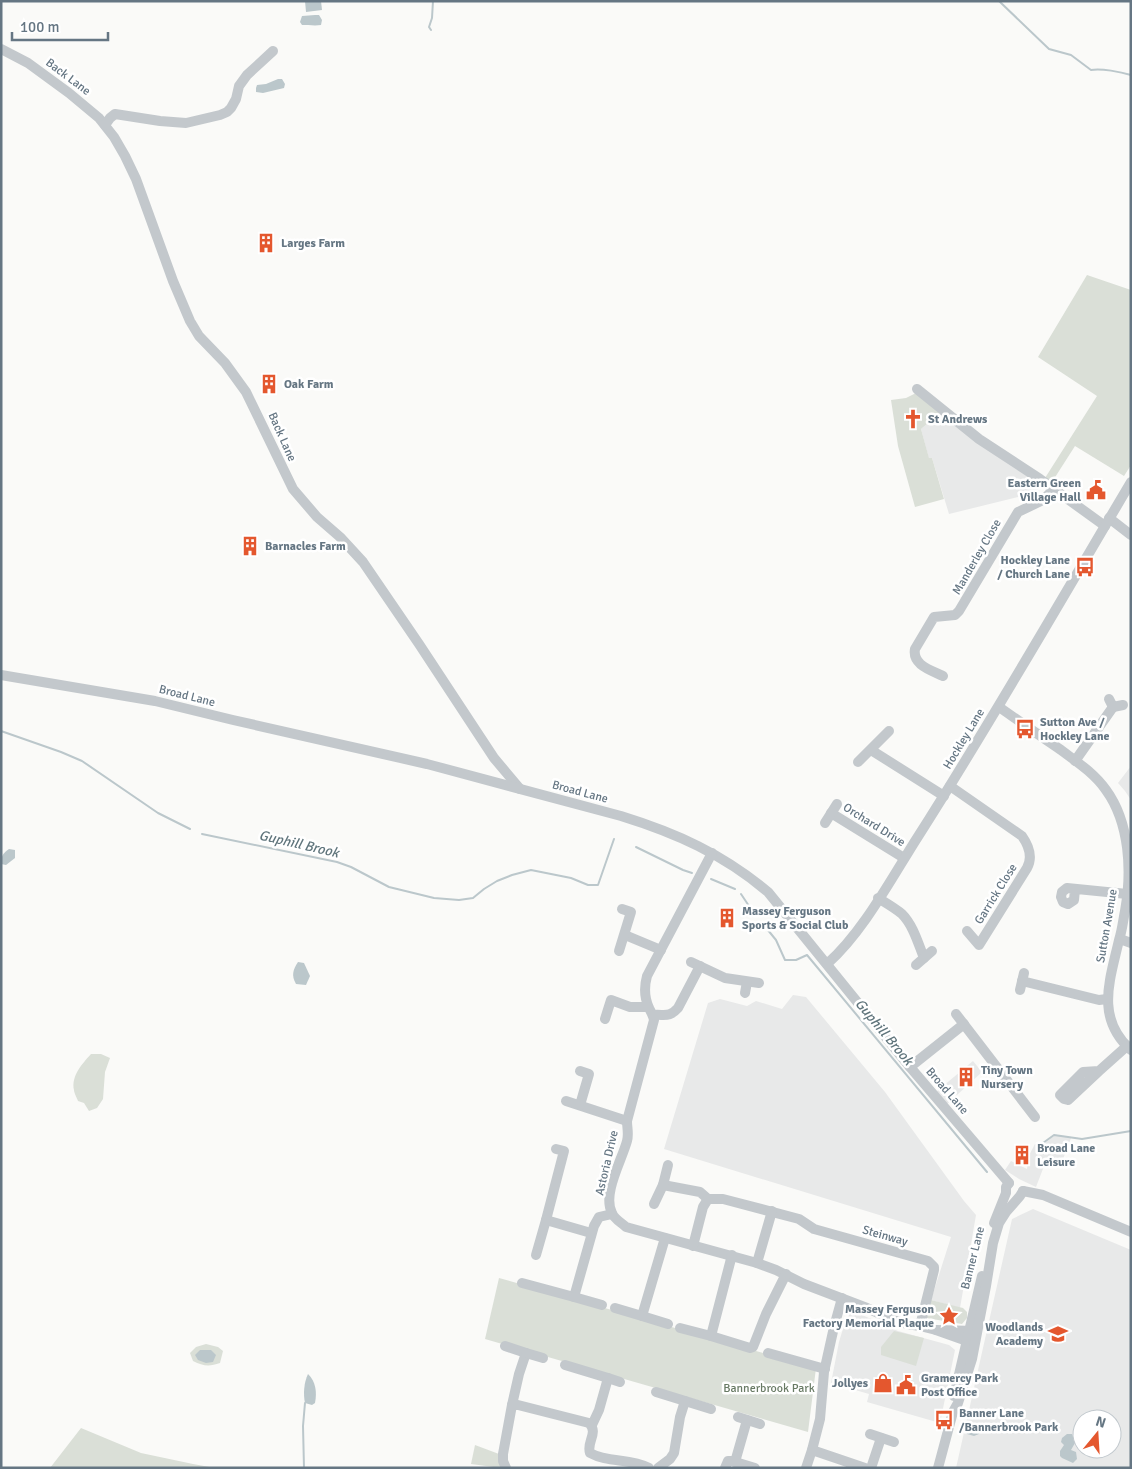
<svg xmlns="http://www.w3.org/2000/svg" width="1132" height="1469" font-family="Signika,sans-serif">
<rect width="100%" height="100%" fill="#fafaf8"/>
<g fill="#e8e9e9" fill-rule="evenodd">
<path d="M941,412L1043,487L1026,495L949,514L932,458L929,459L921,429Z"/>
<path d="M1131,766V800L1125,791L1118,783Z"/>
<path d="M793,995L806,997L885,1092L964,1201L976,1215L960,1308L931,1300L951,1237L664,1149L708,1003L720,999L747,1006L756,1001L782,1009Z"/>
<path d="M973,1061L982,1072L946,1105L936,1092Z"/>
<path d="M1055,1135L1071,1138L1060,1167L1051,1164V1162L1046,1161L1036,1187L1019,1179L1005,1170L1011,1161L1027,1169L1028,1162L1026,1161L1035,1144L1042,1143L1044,1144Z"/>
<path d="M1033,1209L1131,1250V1468H956L1012,1219ZM1082,1419H1112V1449H1082Z"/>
<path d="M851,1312L860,1314L898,1331L949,1345L955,1350L940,1423L867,1402L869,1394L831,1383L839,1342L845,1322Z"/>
</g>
<g fill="#dadfd7">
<path d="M1087,275L1131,290V465L1124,476L1075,446L1052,482L1045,478L1097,396L1038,357Z"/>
<path d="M916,393L941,412L921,429L929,458H932L944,499L915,507L898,446L891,400L906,398Z"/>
<path d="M91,1054H101L110,1058L105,1072L103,1099L97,1108L89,1111L84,1103L78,1101C77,1098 74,1093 74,1090C71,1076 82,1064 91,1054Z"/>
<path d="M499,1278L816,1368L808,1432L485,1339Z"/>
<path d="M931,1300L963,1308L967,1312V1318L962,1324L926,1318Z"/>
<path d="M894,1331L924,1338L916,1366L881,1355V1347Z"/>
<path d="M206,1344L218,1347L223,1351L220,1363C209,1367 203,1366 193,1361L190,1353L196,1347Z"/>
<path d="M81,1428L141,1453L193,1464L215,1468H50Z"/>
<path d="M475,1445L499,1454L501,1468L471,1464Z"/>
</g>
<g fill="#bbc7cb">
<path d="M305,1H321L322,10L306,12Z"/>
<path d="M315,15H319L322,20L321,25C316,26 307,25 302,25L300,22L302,16Z"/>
<path d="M278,79H282L285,84L284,88L263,93L256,92V88L257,85L266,84Z"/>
<path d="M9,849L15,850V858L6,865L1,864C1,856 3,853 9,849Z"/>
<path d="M298,962L304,963L310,976L306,985L296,984C291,975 293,970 298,962Z"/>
<path d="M200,1350H211L216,1355L213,1362L206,1363L198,1360L195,1355Z"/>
<path d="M308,1374C316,1382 317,1392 315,1403L312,1405L305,1403C303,1394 304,1382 308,1374Z"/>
<path d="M970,1423L977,1425L980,1431L979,1434L974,1436L967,1434L963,1425Z"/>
<path d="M1067,1434H1072L1075,1443L1071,1450L1076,1452L1077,1459L1073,1463L1062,1458L1060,1456V1451L1064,1445L1061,1442L1062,1438Z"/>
</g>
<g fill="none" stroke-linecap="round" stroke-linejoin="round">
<g stroke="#bbc7cb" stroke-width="2">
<path d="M999,1L1049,49L1071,55L1091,70C1101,68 1121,72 1131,75"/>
<path d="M431,30L429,27L432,18L433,1"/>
<path d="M1,731L61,752L82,761L158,813L190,829"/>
<path d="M202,834L337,862L351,867L389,887L434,898L459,900L473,898L484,889L497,881L512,875L531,870L571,878L588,885H598L614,839"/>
<path d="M636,847L683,870L692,873"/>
<path d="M711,879L735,889"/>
<path d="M741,894L755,915"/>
<path d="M763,924L776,940L785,960H796L807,955L987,1172"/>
<path d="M1043,1143L1054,1135L1082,1139L1131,1131"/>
<path d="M304,1468L303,1426L305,1403"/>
</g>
<g stroke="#c3c8cc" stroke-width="10">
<path d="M1,49L28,63L69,93L99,118L114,137L125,156L136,179L173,281L190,321L199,336L225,363L246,392L293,489L317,517L340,537L363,562L419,644L494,758L520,789"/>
<path d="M105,125L110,118L115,114L160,121L186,123L220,115L227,112L231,108L236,99L239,86L247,75L273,51"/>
<path d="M917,389L979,439L1040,479L1105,526"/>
<path d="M1109,518L1131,535"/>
<path d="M1,675L155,701L233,720L427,764L621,816C676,833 723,854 768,892L910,1067L1009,1183"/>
<path d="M943,676C931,670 912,665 915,649L934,617L955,615L959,611L1018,512L1043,500L1054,489"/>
<path d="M1109,699L1113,707L1123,705"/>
<path d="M999,707C1019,721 1040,736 1061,750C1077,762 1094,773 1106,790C1130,823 1132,872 1125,911C1123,921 1122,931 1119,940C1110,980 1095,1018 1131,1050"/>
<path d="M871,750L944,796"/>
<path d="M1075,761L1113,707"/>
<path d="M858,762L889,731"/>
<path d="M950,786L1022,836C1029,846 1033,857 1027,868L979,945L967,931"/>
<path d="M831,813L904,858"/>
<path d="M825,823L837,804"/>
<path d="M712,853L647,976C644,987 644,997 649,1008C651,1012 653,1015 654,1020L627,1121C627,1128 629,1134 627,1141C622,1160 602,1194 612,1213C614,1219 622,1223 626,1227L757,1263L776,1270L804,1284L867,1308L893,1320L907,1324L920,1326L936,1330"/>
<path d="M1075,889L1074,900L1068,904L1063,902L1061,897L1062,892L1067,888C1087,890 1107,892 1127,894"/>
<path d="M878,898C886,903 895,908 902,914C913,925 918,943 924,958"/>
<path d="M625,935L661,950"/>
<path d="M1120,939L1131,943"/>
<path d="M619,951L631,912L622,909"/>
<path d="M691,962L725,978L759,983"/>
<path d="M827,964C864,931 892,877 919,835C993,719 1061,600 1131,482"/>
<path d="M916,965L932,951"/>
<path d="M1022,981L1099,1000L1107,999"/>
<path d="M1020,990L1024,973"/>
<path d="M745,993L747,982"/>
<path d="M956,1014L1035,1117"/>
<path d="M653,1015C665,1014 669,1018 678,1008L700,966"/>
<path d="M605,1019L611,1000L630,1007H648"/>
<path d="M910,1067L964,1024"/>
<path d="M1099,1071L1068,1100L1064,1099L1060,1095L1083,1072L1099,1071L1127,1046"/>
<path d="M566,1101L627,1121"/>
<path d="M580,1105L589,1074L580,1071"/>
<path d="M556,1149L564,1151L546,1220L591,1233"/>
<path d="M663,1185L700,1192L708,1199"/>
<path d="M1023,1191L1043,1195L1131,1232"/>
<path d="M654,1204L663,1185L668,1165"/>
<path d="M994,1223L1006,1193V1187L1009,1183"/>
<path d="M665,1238L642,1316L668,1324"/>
<path d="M693,1246L703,1207L708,1199H723L799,1219L814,1229L928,1261L934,1267V1270L920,1326"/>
<path d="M536,1255L546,1220"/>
<path d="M732,1255L711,1336L750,1348L753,1347L766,1314L786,1274"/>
<path d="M757,1263L772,1211"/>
<path d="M522,1283L574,1297L594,1226L599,1217L612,1214"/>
<path d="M574,1297L602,1305"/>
<path d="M615,1308L642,1316"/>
<path d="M680,1328L711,1336"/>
<path d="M967,1341L936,1330L975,1331"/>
<path d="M505,1346L526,1353L519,1374L512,1405"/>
<path d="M526,1353L543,1358"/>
<path d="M768,1353L825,1369"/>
<path d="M565,1365L608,1378"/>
<path d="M656,1392L711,1409"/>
<path d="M954,1396L982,1276"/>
<path d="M738,1417L760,1424"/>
<path d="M592,1425L599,1410L608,1378L620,1382"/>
<path d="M870,1434L894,1442"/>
<path d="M812,1450L865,1468"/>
<path d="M735,1462L747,1420"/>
<path d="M506,1468L503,1461V1454L512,1405H518L589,1423C599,1433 586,1442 590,1453C608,1463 630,1458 649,1468"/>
<path d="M658,1468L670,1459L674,1453L680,1417L685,1401"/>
<path d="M725,1468L728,1461H732L755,1468"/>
<path d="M806,1468L812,1450L820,1419L824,1372L834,1327L842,1298"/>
<path d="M871,1468L881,1438"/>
<path d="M938,1468L953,1412L958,1403L972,1359L986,1286L993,1243L999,1223L1006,1212L1020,1196L1023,1191"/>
</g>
</g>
<defs>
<symbol id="building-bare" viewBox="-9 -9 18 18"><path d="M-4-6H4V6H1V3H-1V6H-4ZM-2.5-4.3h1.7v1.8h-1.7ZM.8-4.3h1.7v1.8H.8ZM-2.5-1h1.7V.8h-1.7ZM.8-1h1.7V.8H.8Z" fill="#e4572e" stroke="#fff" stroke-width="2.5" paint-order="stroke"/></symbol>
<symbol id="church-bare" viewBox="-9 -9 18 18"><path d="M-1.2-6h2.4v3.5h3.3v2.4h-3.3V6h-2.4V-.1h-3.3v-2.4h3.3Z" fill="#e4572e" stroke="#fff" stroke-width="2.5" paint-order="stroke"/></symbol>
<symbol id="civic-bare" viewBox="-9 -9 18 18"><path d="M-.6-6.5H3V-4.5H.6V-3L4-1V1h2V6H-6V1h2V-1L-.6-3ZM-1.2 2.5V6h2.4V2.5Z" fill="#e4572e" stroke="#fff" stroke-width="2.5" paint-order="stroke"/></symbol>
<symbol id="bus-bare" viewBox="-9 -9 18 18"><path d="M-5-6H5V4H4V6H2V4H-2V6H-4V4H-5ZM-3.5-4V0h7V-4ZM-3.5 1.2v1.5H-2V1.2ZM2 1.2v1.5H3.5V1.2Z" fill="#e4572e" stroke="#fff" stroke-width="2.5" paint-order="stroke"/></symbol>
<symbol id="sight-bare" viewBox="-9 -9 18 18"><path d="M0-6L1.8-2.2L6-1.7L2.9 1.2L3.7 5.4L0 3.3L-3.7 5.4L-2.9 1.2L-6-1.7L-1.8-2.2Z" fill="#e4572e" stroke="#fff" stroke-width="2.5" paint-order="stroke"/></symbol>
<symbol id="school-bare" viewBox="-9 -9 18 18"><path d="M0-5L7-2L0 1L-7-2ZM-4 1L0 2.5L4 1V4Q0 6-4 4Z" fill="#e4572e" stroke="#fff" stroke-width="2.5" paint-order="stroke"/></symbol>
<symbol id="shop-bare" viewBox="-9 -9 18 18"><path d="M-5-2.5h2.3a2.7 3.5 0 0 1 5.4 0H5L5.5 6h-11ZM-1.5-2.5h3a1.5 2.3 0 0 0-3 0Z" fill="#e4572e" stroke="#fff" stroke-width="2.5" paint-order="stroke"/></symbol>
</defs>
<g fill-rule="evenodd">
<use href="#building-bare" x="252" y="229" width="28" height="28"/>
<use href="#building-bare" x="255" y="370" width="28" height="28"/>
<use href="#church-bare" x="899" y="405" width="28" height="28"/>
<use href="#civic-bare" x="1082" y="476" width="28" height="28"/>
<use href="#building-bare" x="236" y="532" width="28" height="28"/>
<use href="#bus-bare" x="1071" y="553" width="28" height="28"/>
<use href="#bus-bare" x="1011" y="715" width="28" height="28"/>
<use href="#building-bare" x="713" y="904" width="28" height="28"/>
<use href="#building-bare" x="952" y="1063" width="28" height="28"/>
<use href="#building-bare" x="1008" y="1141" width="28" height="28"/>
<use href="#sight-bare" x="935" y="1302" width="28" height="28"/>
<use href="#school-bare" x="1044" y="1320" width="28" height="28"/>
<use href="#shop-bare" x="869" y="1369" width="28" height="28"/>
<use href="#civic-bare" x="892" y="1371" width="28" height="28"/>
<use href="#bus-bare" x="930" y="1406" width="28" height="28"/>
</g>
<g text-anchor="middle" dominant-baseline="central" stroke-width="5" stroke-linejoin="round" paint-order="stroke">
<g font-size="12" fill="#657683" stroke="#fff">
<text transform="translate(68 77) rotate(37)">Back Lane</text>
<text transform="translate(282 437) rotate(66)">Back Lane</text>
<text transform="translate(977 557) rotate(-60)">Manderley Close</text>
<text transform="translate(187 696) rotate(14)">Broad Lane</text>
<text transform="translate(964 739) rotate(-59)">Hockley Lane</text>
<text transform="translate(580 792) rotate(15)">Broad Lane</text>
<text transform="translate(874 825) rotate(32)">Orchard Drive</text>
<text transform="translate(996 894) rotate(-58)">Garrick Close</text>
<text transform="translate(1107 926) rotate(-80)">Sutton Avenue</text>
<text transform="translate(947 1091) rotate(49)">Broad Lane</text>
<text transform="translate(607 1163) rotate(-77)">Astoria Drive</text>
<text transform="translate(885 1236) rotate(16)">Steinway</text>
<text transform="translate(973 1258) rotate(-76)">Banner Lane</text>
</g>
<g font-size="12" font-weight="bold" fill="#657683" stroke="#fff" text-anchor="start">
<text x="281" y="243">Larges Farm</text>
<text x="284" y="384">Oak Farm</text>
<text x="928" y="419">St Andrews</text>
<text x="1081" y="483" text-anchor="end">Eastern Green<tspan x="1081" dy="14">Village Hall</tspan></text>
<text x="265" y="546">Barnacles Farm</text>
<text x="1070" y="560" text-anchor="end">Hockley Lane<tspan x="1070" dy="14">/ Church Lane</tspan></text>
<text x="1040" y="722">Sutton Ave /<tspan x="1040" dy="14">Hockley Lane</tspan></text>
<text x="742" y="911">Massey Ferguson<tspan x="742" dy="14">Sports &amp; Social Club</tspan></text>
<text x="981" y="1070">Tiny Town<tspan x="981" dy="14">Nursery</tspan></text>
<text x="1037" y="1148">Broad Lane<tspan x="1037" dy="14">Leisure</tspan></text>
<text x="934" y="1309" text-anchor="end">Massey Ferguson<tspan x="934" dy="14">Factory Memorial Plaque</tspan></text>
<text x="1043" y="1327" text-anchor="end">Woodlands<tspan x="1043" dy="14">Academy</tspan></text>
<text x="921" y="1378">Gramercy Park<tspan x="921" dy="14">Post Office</tspan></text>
<text x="868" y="1383" text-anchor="end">Jollyes</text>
<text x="959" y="1413">Banner Lane<tspan x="959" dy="14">/Bannerbrook Park</tspan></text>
</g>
<g font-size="12" fill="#687a64" stroke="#fff">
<text x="769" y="1388">Bannerbrook Park</text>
</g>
<g font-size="14" font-style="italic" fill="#60757c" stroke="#fff">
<text transform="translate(299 844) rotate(13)">Guphill Brook</text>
<text transform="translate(884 1032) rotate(50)">Guphill Brook</text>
</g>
</g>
<rect width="1132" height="1469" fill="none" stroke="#657683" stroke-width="5"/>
<g transform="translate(1097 1434) rotate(18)"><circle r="24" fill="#ffffff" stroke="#c1c8cd"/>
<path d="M0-4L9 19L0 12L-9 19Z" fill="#e4572e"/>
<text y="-8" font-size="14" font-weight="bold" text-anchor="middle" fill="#657683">N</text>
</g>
<path d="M12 32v8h96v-8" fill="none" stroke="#657683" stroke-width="2.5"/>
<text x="20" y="32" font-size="15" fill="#657683" stroke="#ffffff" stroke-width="4" paint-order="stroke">100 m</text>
</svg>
